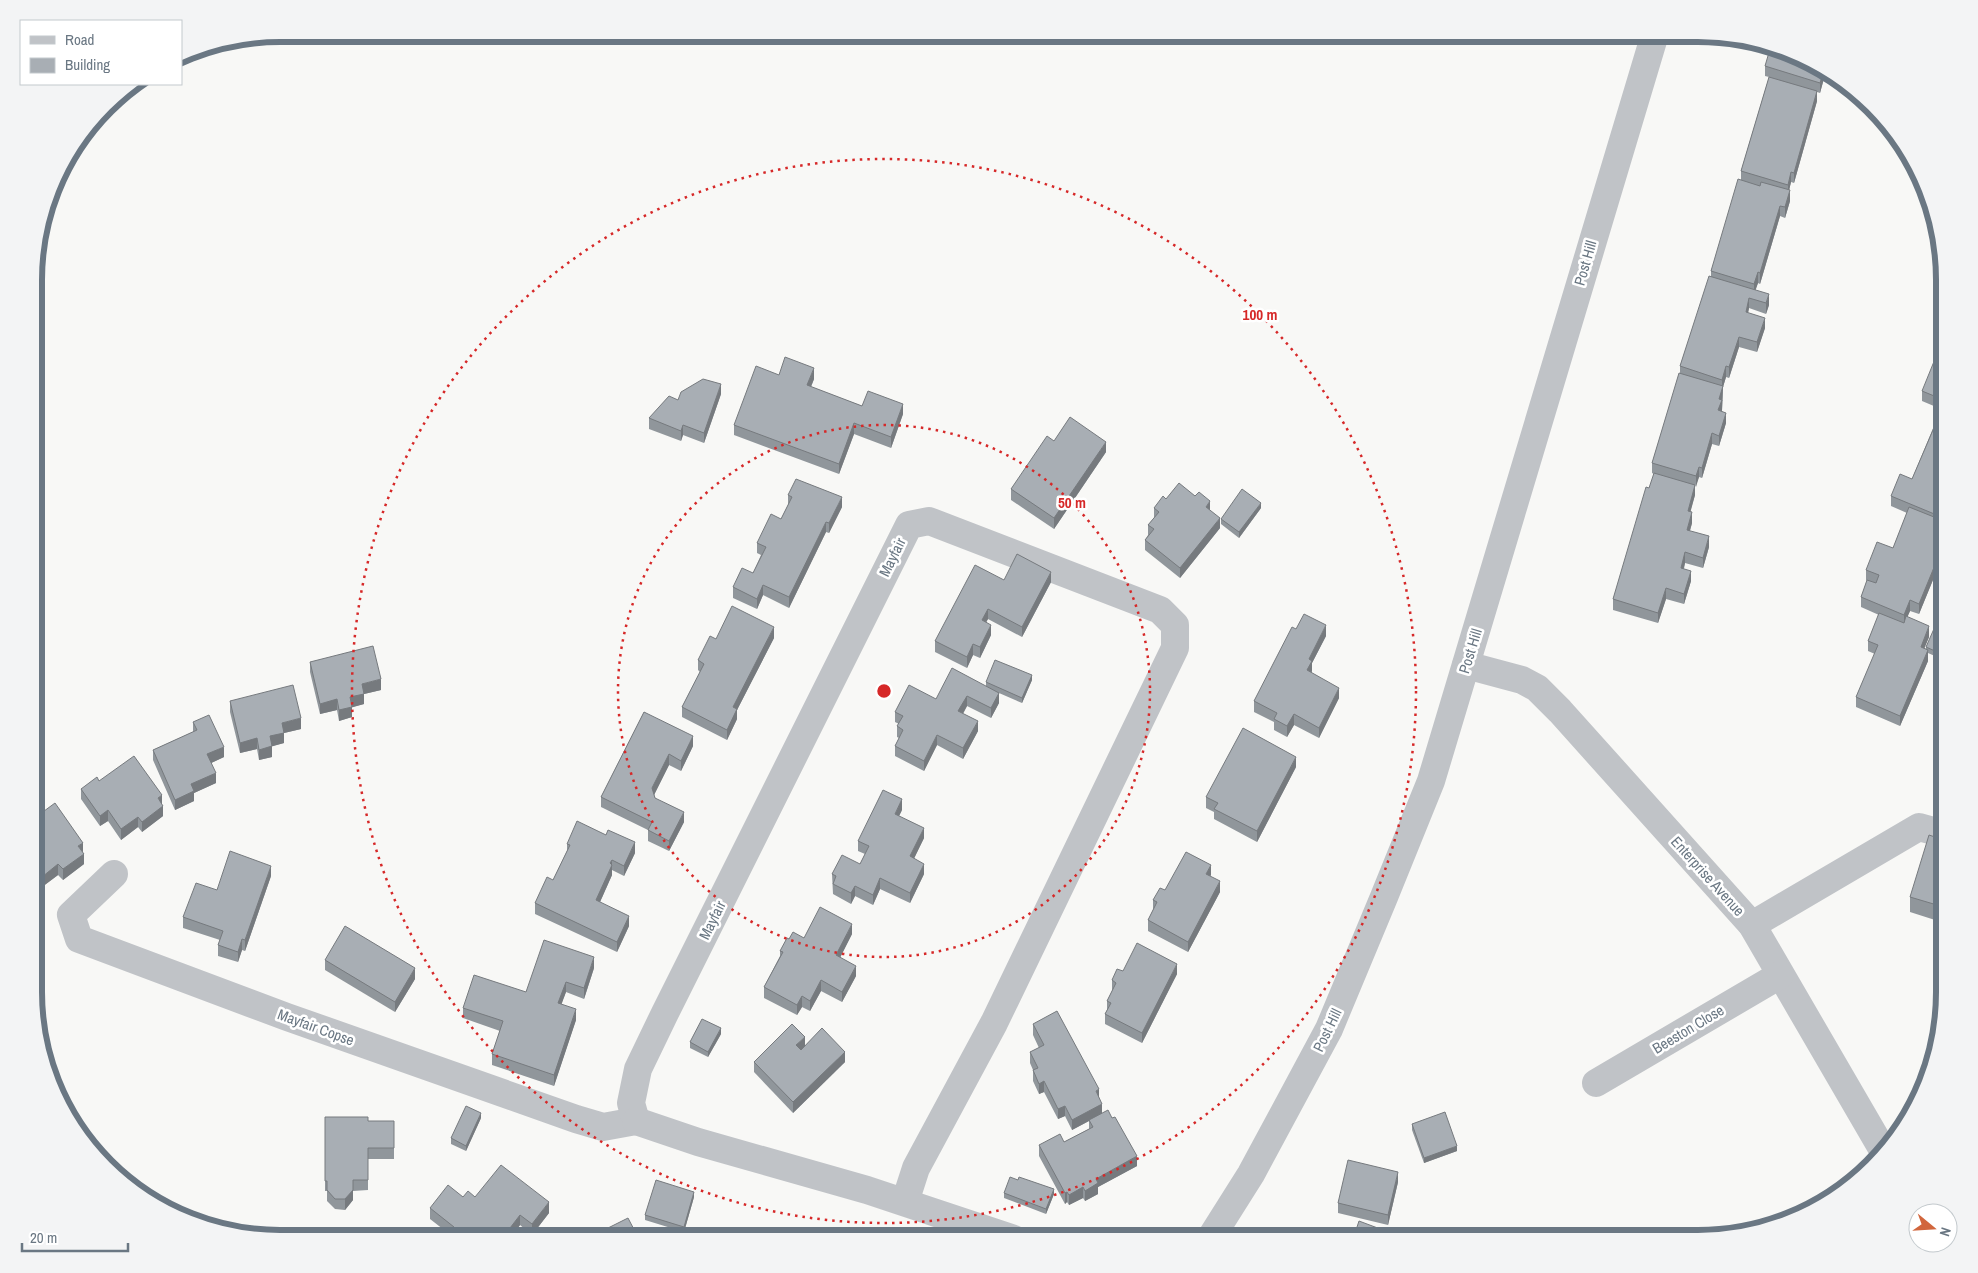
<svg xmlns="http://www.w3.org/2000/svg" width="1978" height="1273" font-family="'Archivo Narrow',sans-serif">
<rect width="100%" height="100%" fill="#f8f8f6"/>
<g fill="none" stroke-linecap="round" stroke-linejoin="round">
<g stroke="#c0c3c7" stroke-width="28">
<path d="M1466,665L1522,680L1537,688L1560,711L1752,925L1884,1152"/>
<path d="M114,874L71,915L79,939L287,1017L576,1119L603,1127L636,1121"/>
<path d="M1752,925L1919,827L1944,834"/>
<path d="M1596,1083L1780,975"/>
<path d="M636,1121L631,1103L638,1069L665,1013L909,525L929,521L1160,610L1175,625V648L994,1023L916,1168L905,1202"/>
<path d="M636,1121L698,1142L867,1190L1014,1239"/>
<path d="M1210,1239L1251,1174L1329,1029L1384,897L1431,781L1655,34"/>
</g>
</g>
<g fill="#90969b">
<path d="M1778,47L1826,71L1820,93L1817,92V101L1794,183L1791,182L1789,190L1790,201L1785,218L1780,216L1760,284L1758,283L1755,290L1769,305L1766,314L1749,308L1748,313L1765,328L1757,352L1739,347L1729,378L1726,377L1723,387L1722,411L1726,423L1719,446L1712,444L1702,478L1699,477L1695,487V495L1690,512L1692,523L1690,531L1709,547L1703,568L1685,563L1684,569L1691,581L1684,604L1666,599L1658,623L1613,610V599L1654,474L1652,473V463L1680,373V366L1711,276V271L1741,180V171L1769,77L1765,76V66L1778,51Z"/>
<path d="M1944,362V553L1919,614L1910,611L1907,617L1929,637L1924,648L1926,649V647L1944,616V660L1928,653V661L1900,726L1856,707V697L1875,654L1868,651V641L1879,615L1861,607V597L1867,581L1866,580V570L1893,548L1907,513L1891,506V496L1912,479L1941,409L1922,401V391Z"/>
<path d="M779,375L814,379L811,387L862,406L903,414L891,448L854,434L839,474L734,435V425Z"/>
<path d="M721,394L704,443L683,435L681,441L649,429V418L678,400Z"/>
<path d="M1054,441L1106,452L1054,529L1011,500V489Z"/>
<path d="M788,495L842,507L829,533L826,532L789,608L763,595L757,609L733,598V587L753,573L761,555L757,553V543L781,519L788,505Z"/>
<path d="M1166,499L1210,510L1220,528L1180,578L1145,550V540L1148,535V525L1154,518V508Z"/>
<path d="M1261,508L1239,538L1221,524V519Z"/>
<path d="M1004,580L1051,582L1022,637L988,619L986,622L991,635L980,658L973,655L967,668L935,652V641Z"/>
<path d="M1296,629L1326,636L1312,663V671L1311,673L1339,698L1319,738L1294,725L1287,737L1274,730V722L1254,712V701Z"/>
<path d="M774,638L737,710V719L727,740L682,717V707L700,672L698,670V660L716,639Z"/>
<path d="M310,662L381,690L364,694V704L352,707V717L339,721L337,710L320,714L310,672Z"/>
<path d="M1032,680L1022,703L999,693V703L991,718L967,706L963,714L978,731L963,759L937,745L924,771L895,756V746L899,738L897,737V726L899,724L895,722V712L936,699L986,686V682Z"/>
<path d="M230,701L301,729L284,733V743L272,746V757L259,760L257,749L240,753L230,712Z"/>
<path d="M644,712L693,746L681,771L669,765L654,795L655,798L684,822L669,851L648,841V830L601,807V797Z"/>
<path d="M193,722L224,757L211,763L216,783L194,793V801L175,810L153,760V750L193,732Z"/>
<path d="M1296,767L1257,842L1214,819V812L1206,808V797Z"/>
<path d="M99,781L162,805L163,816L142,832L138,827L121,840L108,821L100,826L81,799V789Z"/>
<path d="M902,810L899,816L924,838L914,858L924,874L910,903L880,889L873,905L855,896L851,904L833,894L832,874L860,864L865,854L858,851V841Z"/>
<path d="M36,817L83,853L84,864L63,880L58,875L42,887L36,879Z"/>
<path d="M1944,840V930L1935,927V920L1910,912V897Z"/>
<path d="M567,844L635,853L624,876L612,870V875L600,902L629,926L617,952L535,914V903L553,880L567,851Z"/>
<path d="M1211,875L1210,876L1220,892L1188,952L1148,931V920L1153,910V900L1165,890Z"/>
<path d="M271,876L245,951L242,950L238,962L218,956V945L220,940L183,928V917L217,890Z"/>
<path d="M852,934L840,957L856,976L842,1002L821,991L810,1011L802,1007L797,1015L764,998V987L780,956V951L789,939Z"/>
<path d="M325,960L415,979L395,1012L325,970Z"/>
<path d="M594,968L584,999L566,992L561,1004L576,1020L554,1086L492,1065V1054L500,1031L463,1018V1008L526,992Z"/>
<path d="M1123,971L1177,974L1142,1043L1105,1024V1014L1107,1010V1001L1112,991V980Z"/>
<path d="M1033,1024L1099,1098L1102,1113L1137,1166L1098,1187V1194L1085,1201L1083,1198L1069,1205L1067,1202L1065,1204L1039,1156V1145L1064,1142L1089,1129V1121L1072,1130L1065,1116L1058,1119L1044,1092L1039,1094L1033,1081V1070L1030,1063V1052L1039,1048L1033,1035Z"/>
<path d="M721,1034L708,1057L690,1048V1042Z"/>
<path d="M805,1045L845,1062L793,1113L754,1072V1062Z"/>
<path d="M325,1117L368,1121H394V1159H368V1190L353,1191V1200L345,1210L335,1209L327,1201V1191H325Z"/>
<path d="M481,1118L466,1151L451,1144V1138Z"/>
<path d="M1412,1124L1457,1151L1424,1163L1412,1130Z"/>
<path d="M1398,1182L1388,1225L1338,1213V1203Z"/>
<path d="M1004,1193L1054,1194L1046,1214L1004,1198Z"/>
<path d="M463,1197H475L549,1213L532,1235L520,1225L515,1232V1239L448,1233L430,1219V1208Z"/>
<path d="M694,1197L684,1232L645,1220V1215Z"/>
</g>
<g fill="#767a7e">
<path d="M1824,70L1826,71L1820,93V83Z"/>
<path d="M1817,91V101L1794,183V173Z"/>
<path d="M1791,172V182L1788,195V185Z"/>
<path d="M1790,190V201L1785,218V207Z"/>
<path d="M1780,206V216L1760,284V273Z"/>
<path d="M1758,272V283L1754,295V284Z"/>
<path d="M1769,294V305L1766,314V303Z"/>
<path d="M1749,298V308L1746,323V312Z"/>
<path d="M1765,318V328L1757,352V342Z"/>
<path d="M1739,337V347L1729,378V367Z"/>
<path d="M1726,366V377L1723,387L1722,410L1718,421L1719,399L1722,389V380Z"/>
<path d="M814,368V379L807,396V385Z"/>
<path d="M721,384V394L704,443V433Z"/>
<path d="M903,404V414L891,448V437Z"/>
<path d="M1726,413V423L1719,446V436Z"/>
<path d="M854,423V434L839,474V464Z"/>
<path d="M683,425V435L681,441V431Z"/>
<path d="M1712,433V444L1702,478V468Z"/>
<path d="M1106,442V452L1054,529V518Z"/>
<path d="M1699,467V477L1696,487V476Z"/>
<path d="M1695,485V495L1688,521V511Z"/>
<path d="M842,497V507L829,533V523Z"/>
<path d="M1210,501V511L1206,507Z"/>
<path d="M1261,503V508L1239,538V532Z"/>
<path d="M1692,512V523L1687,540V530Z"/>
<path d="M1220,518V528L1180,578V568Z"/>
<path d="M826,522V532L789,608V597Z"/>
<path d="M1709,536V547L1703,568V558Z"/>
<path d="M1944,543V553L1919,614V604Z"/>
<path d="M1685,552V563L1681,578V568Z"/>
<path d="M1691,571V581L1684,604V594Z"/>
<path d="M1051,572V582L1022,637V627Z"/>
<path d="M763,585V595L757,609V599Z"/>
<path d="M1666,588V599L1658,623V613Z"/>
<path d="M1910,600V611L1904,625V615Z"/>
<path d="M988,609V619L982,630V620Z"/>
<path d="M991,625V635L980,658V647Z"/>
<path d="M1326,625V636L1312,663V671L1307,681V670L1309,659Z"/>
<path d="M1929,626V637L1921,657V647Z"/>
<path d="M774,627V638L737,710V719L727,740V730L733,707Z"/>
<path d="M973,644V655L967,668V657Z"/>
<path d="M1928,650V661L1900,726V716Z"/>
<path d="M1032,675V680L1022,703V698Z"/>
<path d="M381,679V690L364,694V704L350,708V697L362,684Z"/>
<path d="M1339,688V698L1319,738V728Z"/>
<path d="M999,693V703L991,718V708Z"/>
<path d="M967,696V706L958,722V711Z"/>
<path d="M337,699V710L320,714V704Z"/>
<path d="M352,707V717L339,721V710Z"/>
<path d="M1294,714V725L1287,737V726Z"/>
<path d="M301,718V729L284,733V743L270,747V736L282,723Z"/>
<path d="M978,721V731L963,759V748Z"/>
<path d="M937,735V745L924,771V761Z"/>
<path d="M693,736V746L681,771V761Z"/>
<path d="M257,738V749L240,753V743Z"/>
<path d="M272,746V757L259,760V750Z"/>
<path d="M224,747V757L207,765V754Z"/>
<path d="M669,754V765L652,799V788Z"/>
<path d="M1296,757V767L1257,842V831Z"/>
<path d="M216,773V783L194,793V801L175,810V800L191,784Z"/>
<path d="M162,795V806L158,798Z"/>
<path d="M902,799V810L895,824V814Z"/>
<path d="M163,806V816L142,832V822Z"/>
<path d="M108,810V821L100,826V816Z"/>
<path d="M684,812V822L669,851V841Z"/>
<path d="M138,817V827L121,840V829Z"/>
<path d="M924,828V838L910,867V856Z"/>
<path d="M635,842V853L624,876V866Z"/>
<path d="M83,843V853L78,846Z"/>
<path d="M84,854V864L63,880V869Z"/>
<path d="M612,860V875L596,911V900Z"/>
<path d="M58,864V875L42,887V877Z"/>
<path d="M924,864V874L910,903V893Z"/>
<path d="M1211,865V875L1206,884V874Z"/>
<path d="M271,866V876L245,951V940Z"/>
<path d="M880,878V889L873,905V895Z"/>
<path d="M1220,881V892L1188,952V942Z"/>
<path d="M855,886V896L851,904V893Z"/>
<path d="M629,916V926L617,952V942Z"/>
<path d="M852,924V934L836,966V955Z"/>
<path d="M242,939V950L238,962V952Z"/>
<path d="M594,957V968L584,999V988Z"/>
<path d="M1177,964V974L1142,1043V1033Z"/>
<path d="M856,966V976L842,1002V992Z"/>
<path d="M415,968V979L395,1012V1002Z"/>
<path d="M821,980V991L810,1011V1001Z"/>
<path d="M566,982V992L558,1014V1003Z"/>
<path d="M802,996V1007L797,1015V1005Z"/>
<path d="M576,1009V1020L554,1086V1075Z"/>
<path d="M721,1028V1034L708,1057V1052Z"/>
<path d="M805,1037V1047L796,1056V1045Z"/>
<path d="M845,1052V1062L793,1113V1102Z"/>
<path d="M1044,1081V1092L1039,1094V1084Z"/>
<path d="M1099,1089V1099L1096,1091Z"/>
<path d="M1102,1104V1114L1072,1130V1120Z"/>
<path d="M1065,1106V1116L1058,1119V1109Z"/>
<path d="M481,1113V1118L466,1151V1146Z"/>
<path d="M1457,1146V1151L1424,1163V1158Z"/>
<path d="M1137,1156V1166L1098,1187V1194L1085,1201V1191L1096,1179Z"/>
<path d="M1398,1172V1182L1388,1225V1215Z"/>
<path d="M1083,1187V1198L1069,1205V1195Z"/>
<path d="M1054,1189V1194L1046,1214V1209Z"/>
<path d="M353,1190V1200L345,1210V1199Z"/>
<path d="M694,1192V1197L684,1232V1227Z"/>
<path d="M1067,1192V1202L1065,1204V1193Z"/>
<path d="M549,1202V1213L532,1235V1224Z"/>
<path d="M520,1215V1225L510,1238V1228Z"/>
<path d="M1383,1230V1239H1379Z"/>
<path d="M515,1232V1239H510Z"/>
</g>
<g fill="#a8aeb4" stroke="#767a7e">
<path d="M1779,48L1824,70L1820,83L1765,66L1770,49L1778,51Z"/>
<path d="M1769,77L1817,91L1794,173L1791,172L1788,185L1741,171Z"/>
<path d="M1738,179L1760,186L1761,182L1790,190L1785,207L1780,206L1760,273L1758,272L1754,284L1711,271Z"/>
<path d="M1709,276L1769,294L1766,303L1749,298L1746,312L1765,318L1757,342L1739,337L1729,367L1726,366L1722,380L1680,366Z"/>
<path d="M785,357L814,368L807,385L862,406L868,391L903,404L891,437L854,423L839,464L734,425L756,366L779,375Z"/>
<path d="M1935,359L1944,362V400L1922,391Z"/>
<path d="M1679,373L1723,386L1719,399L1722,400L1718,410L1726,413L1719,436L1712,433L1702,468L1699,467L1696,476L1652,463Z"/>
<path d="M703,379L721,384L704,433L683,425L681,431L649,418L669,396L678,400L681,392Z"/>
<path d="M1942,409L1944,410V518L1891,496L1900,474L1912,479Z"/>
<path d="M1070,417L1106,442L1054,518L1011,489L1047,436L1054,441Z"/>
<path d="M1654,473L1695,485L1688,511L1692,512L1687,530L1709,536L1703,558L1685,552L1681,568L1691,571L1684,594L1666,588L1658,613L1613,599L1646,487L1649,488Z"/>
<path d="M796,479L842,497L829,523L826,522L789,597L763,585L757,599L733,587L742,568L753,573L766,547L757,543L771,514L781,519L792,497L788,495Z"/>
<path d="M1179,483L1195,496L1199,492L1210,501L1206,507L1220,518L1180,568L1145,540L1154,529L1148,525L1159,512L1154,508L1163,496L1166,499Z"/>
<path d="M1242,489L1261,503L1239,532L1221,519Z"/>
<path d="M1909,507L1944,521V543L1919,604L1910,600L1904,615L1861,597L1867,580L1876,583L1879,575L1866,570L1877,542L1893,548Z"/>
<path d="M1017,554L1051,572L1022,627L988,609L982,620L991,625L980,647L973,644L967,657L935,641L975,565L1004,580Z"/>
<path d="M732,606L774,627L733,707L737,709L727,730L682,707L704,664L698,660L710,636L716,639Z"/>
<path d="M1879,613L1904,623L1906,616L1929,626L1921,647L1928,650L1900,716L1856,697L1878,645L1868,641Z"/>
<path d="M1304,614L1326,625L1309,659L1312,661L1307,670L1339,688L1319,728L1294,714L1287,726L1274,719L1277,713L1254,701L1292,627L1296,629Z"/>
<path d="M1940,615L1944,616V655L1926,647Z"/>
<path d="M373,646L381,679L362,684L364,694L350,697L352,707L339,710L337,699L320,704L310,662Z"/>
<path d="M995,660L1032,675L1022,698L986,682Z"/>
<path d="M952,668L999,693L991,708L967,696L958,711L978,721L963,748L937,735L924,761L895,746L903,730L897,726L903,716L895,712L909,685L936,699Z"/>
<path d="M293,685L301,718L282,723L284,733L270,736L272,746L259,750L257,738L240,743L230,701Z"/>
<path d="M644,712L693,736L681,761L669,754L652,788L655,798L684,812L669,841L648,830L652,822L601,797Z"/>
<path d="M209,715L224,747L207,754L216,773L191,784L194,791L175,800L153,750L197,730L193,722Z"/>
<path d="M1243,728L1296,757L1257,831L1214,809L1218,803L1206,797Z"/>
<path d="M134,756L162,795L158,798L163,806L142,822L138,817L121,829L108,810L100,816L81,789L97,777L99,781Z"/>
<path d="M883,790L902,799L895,814L924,828L910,856L924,864L910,893L880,878L873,895L855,886L851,893L833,884L836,876L832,874L842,855L860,864L869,846L858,841Z"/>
<path d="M55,803L83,843L78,846L84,854L63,869L58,864L42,877L36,868V817Z"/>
<path d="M577,821L606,835L608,830L635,842L624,866L612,860L610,863L612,865L596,900L629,916L617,942L535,903L547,877L553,880L570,845L567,844Z"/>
<path d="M1929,835L1944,840V915L1935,912L1937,905L1910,897Z"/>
<path d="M230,851L271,866L245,940L242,939L238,952L218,945L223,931L183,917L196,883L217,890Z"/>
<path d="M1186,852L1211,865L1206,874L1220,881L1188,942L1148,920L1157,902L1153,900L1160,888L1165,890Z"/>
<path d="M820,907L852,924L836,955L856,966L842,992L821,980L810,1001L802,996L797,1005L764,987L783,952L780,951L787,938L789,939L793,932L804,938Z"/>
<path d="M345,926L415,968L395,1002L325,960Z"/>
<path d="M544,940L594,957L584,988L566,982L558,1003L576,1009L554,1075L492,1054L503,1021L463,1008L474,975L526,992Z"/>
<path d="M1137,943L1177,964L1142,1033L1105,1014L1111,1003L1107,1001L1116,983L1112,980L1117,969L1123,971Z"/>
<path d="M1057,1011L1099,1089L1096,1091L1102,1104L1072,1120L1065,1106L1058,1109L1044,1081L1039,1084L1033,1070L1038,1068L1030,1052L1044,1045L1033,1024Z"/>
<path d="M702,1019L721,1028L708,1052L690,1042Z"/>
<path d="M792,1024L805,1037L796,1045L801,1050L822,1028L845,1052L793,1102L754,1062Z"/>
<path d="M466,1106L481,1113L466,1146L451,1138Z"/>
<path d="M1108,1110L1112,1118L1115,1117L1137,1156L1096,1179L1098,1183L1085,1191L1083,1187L1069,1195L1067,1192L1065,1193L1039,1145L1060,1134L1064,1142L1093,1127L1089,1120Z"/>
<path d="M1445,1112L1457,1146L1424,1158L1412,1124Z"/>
<path d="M325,1117H368V1121H394V1148H368V1180H353V1190L345,1199H335L327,1190V1181H325Z"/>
<path d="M1348,1160L1398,1172L1388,1215L1338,1203Z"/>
<path d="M501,1165L549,1202L532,1224L520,1215L510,1228L515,1232L510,1239H511H446V1236L454,1227L430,1208L448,1185L463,1197L468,1191L475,1197Z"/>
<path d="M1010,1177L1018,1180L1019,1177L1054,1189L1046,1209L1004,1193Z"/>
<path d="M656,1180L694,1192L684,1227L645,1215Z"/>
<path d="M628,1218L639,1239H586Z"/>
<path d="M1359,1221L1383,1230L1379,1239H1340L1344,1229L1355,1233Z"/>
<path d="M581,1233L584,1239H570Z"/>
<path d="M1317,1233L1333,1239H1315Z"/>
</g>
<g fill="none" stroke="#d62828" stroke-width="2.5" stroke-dasharray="2.5 5">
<circle cx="884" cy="691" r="266"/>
<circle cx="884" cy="691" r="532"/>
</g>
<g text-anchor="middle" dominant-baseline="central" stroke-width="5" stroke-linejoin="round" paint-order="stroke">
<g font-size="15" fill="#6a7783" stroke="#fff">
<text transform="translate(1585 263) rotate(-74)">Post Hill</text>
<text transform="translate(892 557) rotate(-64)">Mayfair</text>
<text transform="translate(1470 651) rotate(-73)">Post Hill</text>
<text transform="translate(1708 876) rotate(48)">Enterprise Avenue</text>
<text transform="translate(712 920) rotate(-64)">Mayfair</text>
<text transform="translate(316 1027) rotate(20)">Mayfair Copse</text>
<text transform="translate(1688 1029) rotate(-31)">Beeston Close</text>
<text transform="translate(1327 1030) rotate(-64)">Post Hill</text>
</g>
</g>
<path d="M0 0H1978V1273H0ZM280 42H1698A238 238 0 0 1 1936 280V992A238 238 0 0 1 1698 1230H280A238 238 0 0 1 42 992V280A238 238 0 0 1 280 42Z" fill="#f3f4f5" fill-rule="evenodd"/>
<path fill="none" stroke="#6a7783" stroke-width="6" d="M280 42H1698A238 238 0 0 1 1936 280V992A238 238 0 0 1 1698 1230H280A238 238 0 0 1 42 992V280A238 238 0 0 1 280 42Z"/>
<circle cx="884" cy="691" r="8" fill="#d62828" stroke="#fff" stroke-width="2.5"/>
<g font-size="15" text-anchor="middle" font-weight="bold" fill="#d62828" stroke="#fff" stroke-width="5" stroke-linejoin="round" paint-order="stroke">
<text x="1260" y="320">100 m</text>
<text x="1072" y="508">50 m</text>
</g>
<rect x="20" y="20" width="162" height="65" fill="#ffffff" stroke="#c3c9cd"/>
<rect x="30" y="36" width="25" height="8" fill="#c0c3c7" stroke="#c3c9cd"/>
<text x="65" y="45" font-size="15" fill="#6a7783">Road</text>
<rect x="30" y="58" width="25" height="15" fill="#a8aeb4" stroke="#c3c9cd"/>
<text x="65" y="70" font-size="15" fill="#6a7783">Building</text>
<g transform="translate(1933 1228) rotate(108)"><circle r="24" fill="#ffffff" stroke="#c3c9cd"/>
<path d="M0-4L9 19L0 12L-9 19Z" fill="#d1663d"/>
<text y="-8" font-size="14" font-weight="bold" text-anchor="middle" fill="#6a7783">N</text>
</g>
<path d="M22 1243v8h106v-8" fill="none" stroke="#6a7783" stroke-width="2.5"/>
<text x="30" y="1243" font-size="15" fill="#6a7783" stroke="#ffffff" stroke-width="4" paint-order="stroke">20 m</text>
</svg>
